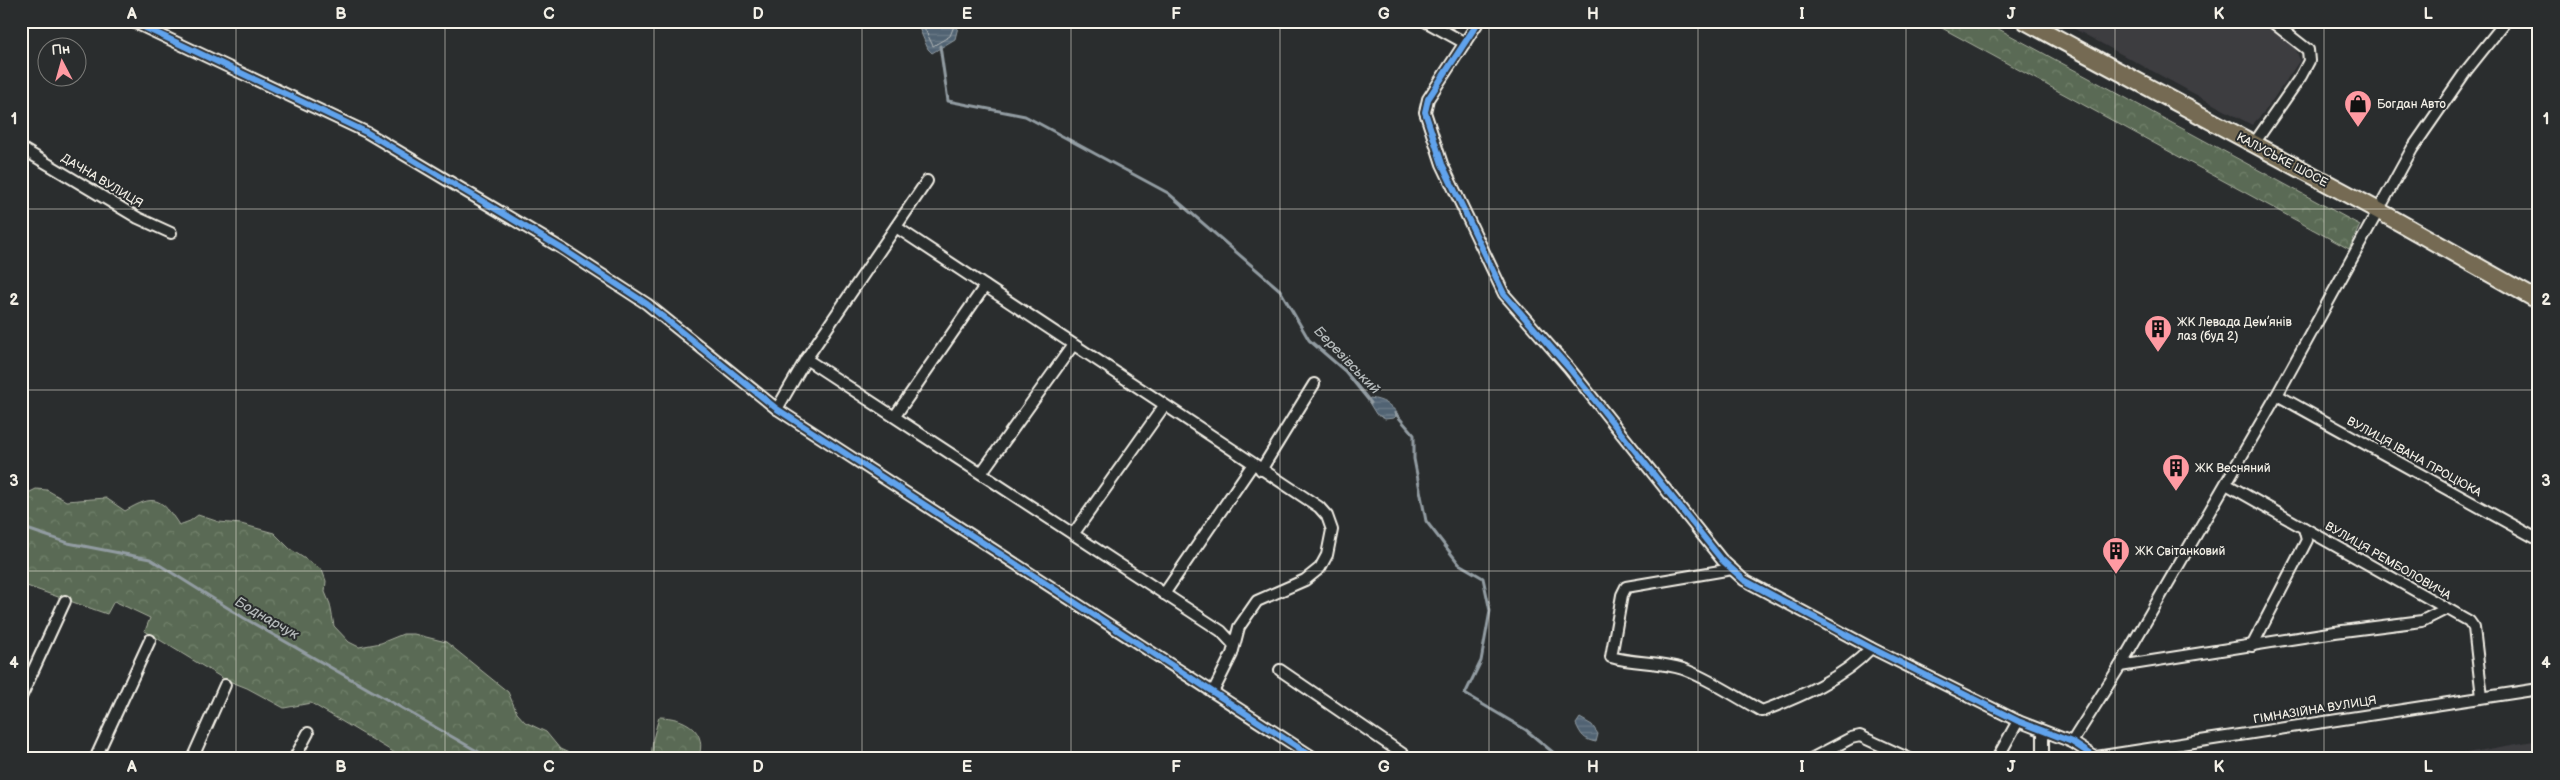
<svg xmlns="http://www.w3.org/2000/svg" width="2560" height="780" font-family="'Balsamiq Sans',sans-serif">
<defs>
<pattern id="forest-crowns" width="20" height="18" patternUnits="userSpaceOnUse" patternTransform="scale(1.25)"><rect width="20" height="18" fill="#5a6b54"/><path d="M2 6a3 3 0 1 1 6 0M12 15a3 3 0 1 1 6 0" fill="none" stroke="#72816d"/></pattern>
<pattern id="water-rules" width="6" height="5" patternUnits="userSpaceOnUse" patternTransform="scale(1.25)"><rect width="6" height="5" fill="#516373"/><path d="M0 2.5h6" fill="none" stroke="#6b7a87"/></pattern>
</defs>
<rect width="100%" height="100%" fill="#2a2d2e"/>
<filter id="ink" filterUnits="userSpaceOnUse"><feTurbulence type="fractalNoise" baseFrequency=".02" numOctaves="2"/><feDisplacementMap in="SourceGraphic" scale="10" xChannelSelector="R" yChannelSelector="G"/><feConvolveMatrix kernelMatrix="1 2 1 2 8 2 1 2 1" color-interpolation-filters="sRGB"/></filter>
<g filter="url(#ink)">
<g fill="#3d3c41">
<path d="M2060,21H2260L2294,45L2300,60L2265,111L2252,125Z"/>
<path d="M2539,740V759H2433Z"/>
</g>
<g fill="url(#forest-crowns)" stroke="#a7ae9e">
<path d="M1929,21H1984L2360,225L2349,249Z"/>
<path d="M36,489L47,490L66,501L106,498L125,511C154,494 161,497 179,525L190,521L198,515L219,522L241,524L274,533L290,549L322,570L326,581L325,592L330,604L334,626L349,642L359,647L381,643L403,634H414L446,642L508,692L517,713L525,722L546,732L560,749L582,759H405L311,703L284,708L247,688L224,679L145,631L150,618L114,601L107,614L21,584V493L26,494Z"/>
<path d="M659,717C685,717 709,731 698,759H651L653,739Z"/>
</g>
<g fill="url(#water-rules)" stroke="#929ca2">
<path d="M916,21H964L958,27L955,39L932,53L928,49Z"/>
<path d="M1370,398C1383,400 1390,404 1398,414L1394,418L1385,419L1376,414L1368,401Z"/>
<path d="M1580,718L1592,725L1598,734L1596,742C1584,740 1581,735 1576,724Z"/>
</g>
<g fill="none" stroke-linecap="round" stroke-linejoin="round">
<path stroke="#b3b8b9" stroke-width="1" d="M921,21L933,46L950,36L956,21"/>
<g stroke="#929ca2" stroke-width="3">
<path d="M940,46L948,101L1025,116L1168,193L1280,290L1309,340L1345,371L1371,403"/>
<path d="M1395,413L1414,435V459L1426,521L1459,564L1483,578L1490,611L1481,661L1465,694L1526,730L1561,759"/>
<path d="M21,527L68,543L150,559L244,618L491,759"/>
</g>
<defs>
<g id="minor">
<path d="M131,21L366,132L561,248L647,304L777,409L1316,759"/>
<path d="M1425,21L1465,43"/>
<path d="M1479,21L1428,99L1425,112L1442,164L1504,294L1569,368L1722,560L1744,580L1871,648L2018,721L2072,742L2098,759"/>
<path d="M2253,145L2301,76L2309,61L2308,50L2271,21"/>
<path d="M21,148L138,218L171,233"/>
<path d="M896,227L1319,507L1327,516L1332,530L1327,555L1320,568L1305,580L1257,601L1239,627L1232,654L1213,692"/>
<path d="M806,359L1221,631L1234,645"/>
<path d="M2277,395L2539,540"/>
<path d="M777,409L806,359L927,181"/>
<path d="M895,416L985,286"/>
<path d="M1261,470L1314,384"/>
<path d="M982,472L1073,345"/>
<path d="M2226,484L2469,621L2474,628L2482,697"/>
<path d="M1074,533L1164,406"/>
<path d="M1732,569L1626,587L1622,595L1611,657C1635,664 1660,661 1683,669C1710,679 1736,697 1762,711C1800,697 1843,678 1871,648"/>
<path d="M1164,594L1253,464"/>
<path d="M2252,646L2307,540L2304,528"/>
<path d="M2120,666L2335,632L2422,621L2446,609"/>
<path d="M1280,670L1410,759"/>
<path d="M21,697L65,601"/>
<path d="M2072,742L2120,666L2277,395L2412,149L2466,71L2506,21"/>
<path d="M2096,757L2539,689"/>
<path d="M95,759L150,640"/>
<path d="M192,759L225,685"/>
<path d="M294,759L308,733"/>
<path d="M1811,759L1851,738L1860,736L1910,759"/>
<path d="M1997,759L2018,721"/>
<path d="M2043,759V732"/>
</g>
<path id="primary" d="M2025,21L2379,211L2539,301"/>
</defs>
<use href="#minor" stroke="#f4f1e8" stroke-width="14"/>
<use href="#primary" stroke="#f4f1e8" stroke-width="20"/>
<use href="#minor" stroke="#2a2d2e" stroke-width="10"/>
<use href="#primary" stroke="#746b52" stroke-width="16"/>
<defs>
<g id="cycleway">
<path d="M131,21L366,132L561,248L647,304L777,409L1316,759"/>
<path d="M1479,21L1428,99L1425,112L1442,164L1504,294L1569,368L1722,560L1744,580L1871,648L2018,721L2072,742L2098,759"/>
</g>
</defs>
<use href="#cycleway" stroke="#2a2d2e" stroke-width="9"/>
<use href="#cycleway" stroke="#60a3ed" stroke-width="6"/>
</g>
</g>
<path fill="none" stroke="#f4f1e8" stroke-width="1" stroke-opacity="0.55" d="M236,21V759M445,21V759M654,21V759M862,21V759M1071,21V759M1280,21V759M1489,21V759M1698,21V759M1906,21V759M2115,21V759M2324,21V759M21,209H2539M21,390H2539M21,571H2539"/>
<defs>
<symbol id="shop-pin" viewBox="-11 -11 22 30"><path d="M0 17L-7.5 6A9.5 9.5 0 1 1 7.5 6Z" fill="#ff9aa2" stroke="#2a2d2e"/><path d="M-5-2.5h2.3a2.7 3.5 0 0 1 5.4 0H5L5.5 6h-11ZM-1.5-2.5h3a1.5 2.3 0 0 0-3 0Z" fill="#111"/></symbol>
<symbol id="building-pin" viewBox="-11 -11 22 30"><path d="M0 17L-7.5 6A9.5 9.5 0 1 1 7.5 6Z" fill="#ff9aa2" stroke="#2a2d2e"/><path d="M-4-6H4V6H1V3H-1V6H-4ZM-2.5-4.3h1.7v1.8h-1.7ZM.8-4.3h1.7v1.8H.8ZM-2.5-1h1.7V.8h-1.7ZM.8-1h1.7V.8H.8Z" fill="#111"/></symbol>
</defs>
<g fill-rule="evenodd">
<use href="#shop-pin" x="2342" y="88" width="32" height="43"/>
<use href="#building-pin" x="2142" y="313" width="32" height="43"/>
<use href="#building-pin" x="2160" y="452" width="32" height="43"/>
<use href="#building-pin" x="2100" y="535" width="32" height="43"/>
</g>
<g text-anchor="middle" dominant-baseline="central" stroke-width="4" stroke-linejoin="round" paint-order="stroke">
<g font-size="12" fill="#f4f1e8" stroke="#2a2d2e" text-anchor="start">
<text x="2377" y="104">Богдан Авто</text>
<text x="2177" y="322">ЖК Левада Дем’янів<tspan x="2177" dy="14">лаз (буд 2)</tspan></text>
<text x="2195" y="468">ЖК Весняний</text>
<text x="2135" y="551">ЖК Світанковий</text>
</g>
<g font-size="12" fill="#f4f1e8" stroke="#2a2d2e">
<text transform="translate(2282 160) rotate(28)">КАЛУСЬКЕ ШОСЕ</text>
<text transform="translate(102 181) rotate(31)">ДАЧНА ВУЛИЦЯ</text>
<text transform="translate(2414 457) rotate(29)">ВУЛИЦЯ ІВАНА ПРОЦЮКА</text>
<text transform="translate(2388 561) rotate(30)">ВУЛИЦЯ РЕМБОЛОВИЧА</text>
<text transform="translate(2315 710) rotate(-9)">ГІМНАЗІЙНА ВУЛИЦЯ</text>
</g>
<g font-size="14" font-style="italic" fill="#b3b8b9" stroke="#2a2d2e">
<text transform="translate(1347 360) rotate(46)">Березівський</text>
<text transform="translate(267 618) rotate(30)">Боднарчук</text>
</g>
</g>
<rect width="2560" height="780" fill="none" stroke="#2a2d2e" stroke-width="55"/>
<g transform="translate(62 62) rotate(354)"><circle r="24" fill="#2a2d2e" stroke="#7b7b78"/>
<path d="M0-4L9 19L0 12L-9 19Z" fill="#ff9aa2"/>
<text y="-8" font-size="14" font-weight="bold" text-anchor="middle" fill="#f4f1e8">Пн</text>
</g>
<rect x="28" y="28" width="2504" height="724" fill="none" stroke="#f4f1e8" stroke-width="2"/>
<g font-size="16" text-anchor="middle" font-weight="bold" fill="#f4f1e8">
<text x="132" y="19">A</text>
<text x="341" y="19">B</text>
<text x="549" y="19">C</text>
<text x="758" y="19">D</text>
<text x="967" y="19">E</text>
<text x="1176" y="19">F</text>
<text x="1384" y="19">G</text>
<text x="1593" y="19">H</text>
<text x="1802" y="19">I</text>
<text x="2011" y="19">J</text>
<text x="2219" y="19">K</text>
<text x="2428" y="19">L</text>
<text x="14" y="124">1</text>
<text x="2546" y="124">1</text>
<text x="14" y="305">2</text>
<text x="2546" y="305">2</text>
<text x="14" y="486">3</text>
<text x="2546" y="486">3</text>
<text x="14" y="668">4</text>
<text x="2546" y="668">4</text>
<text x="132" y="772">A</text>
<text x="341" y="772">B</text>
<text x="549" y="772">C</text>
<text x="758" y="772">D</text>
<text x="967" y="772">E</text>
<text x="1176" y="772">F</text>
<text x="1384" y="772">G</text>
<text x="1593" y="772">H</text>
<text x="1802" y="772">I</text>
<text x="2011" y="772">J</text>
<text x="2219" y="772">K</text>
<text x="2428" y="772">L</text>
</g>
</svg>
